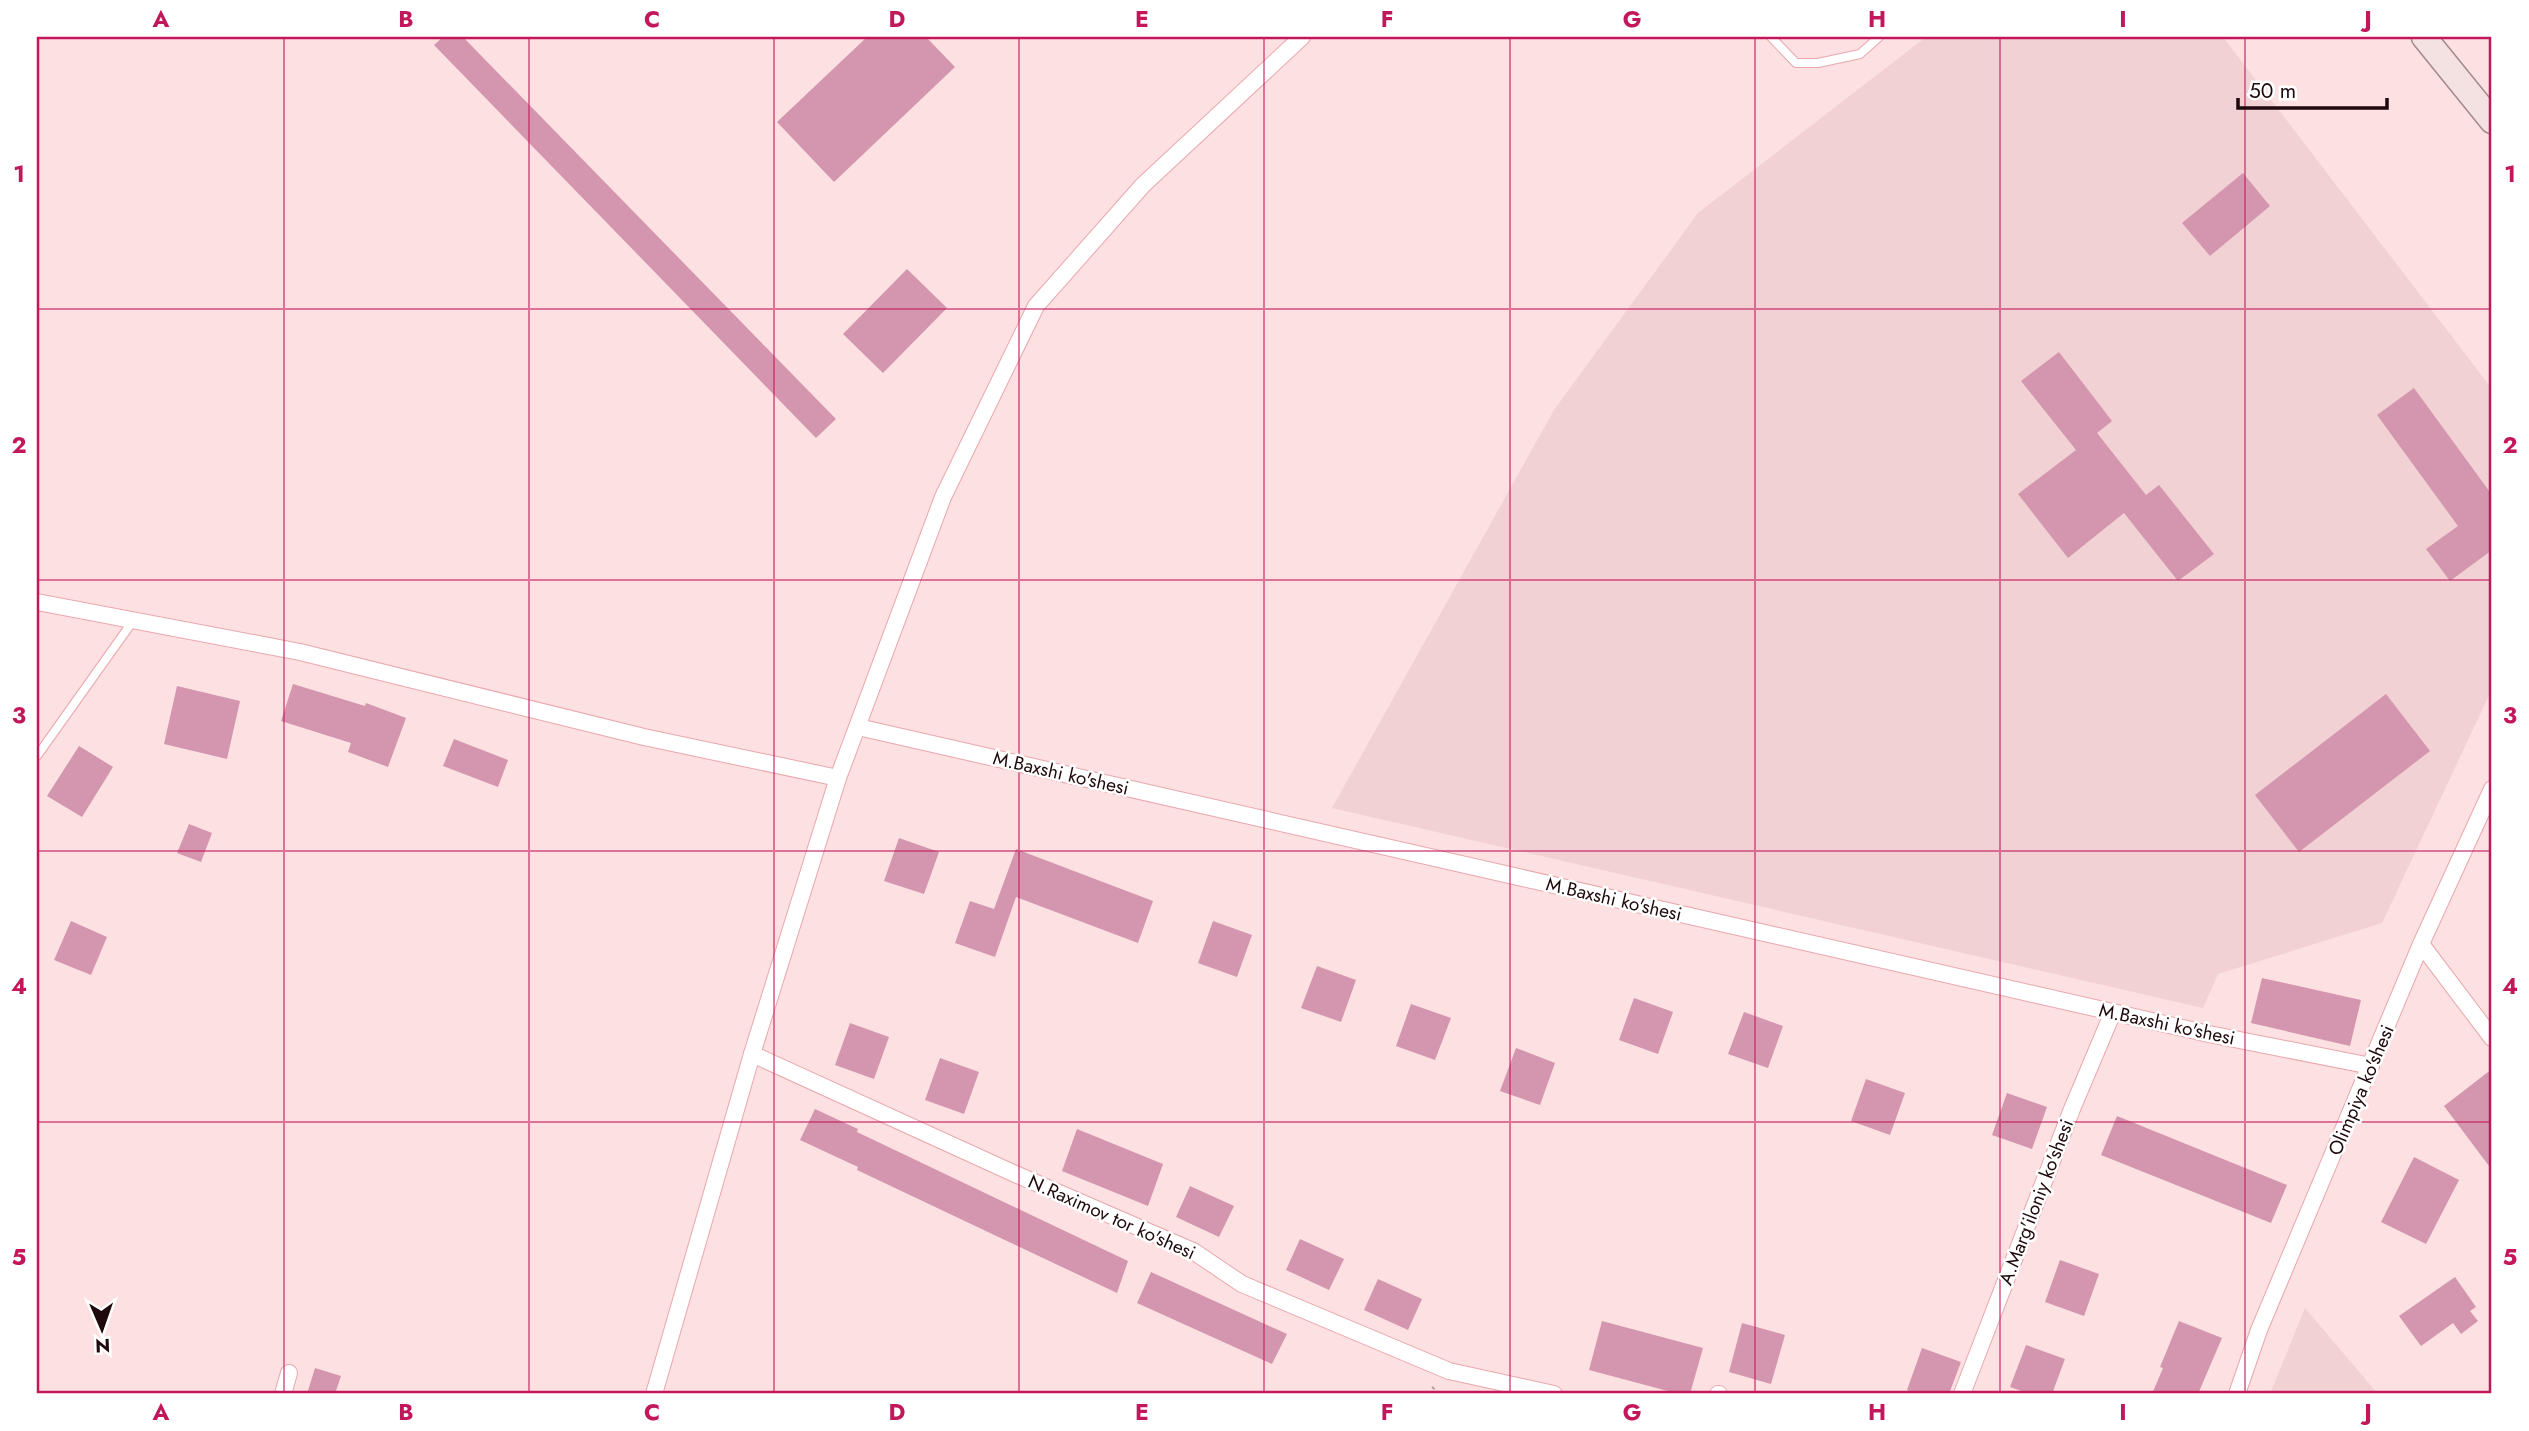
<svg xmlns="http://www.w3.org/2000/svg" width="2529" height="1431" font-family="Jost,sans-serif">
<rect width="100%" height="100%" fill="#fde0e2"/>
<g fill="#f1d1d3">
<path d="M1926,37H2223L2492,389V689L2382,923L2218,974L2203,1008L1332,808L1554,410L1698,213Z"/>
<path d="M2305,1308L2378,1394H2270Z"/>
</g>
<g fill="#d396ae">
<path d="M443,37H463L836,419L816,438L434,45Z"/>
<path d="M867,37H926L955,67L834,182L777,122Z"/>
<path d="M2243,173L2270,206L2210,256L2182,223Z"/>
<path d="M907,269L947,308L883,373L843,334Z"/>
<path d="M2059,352L2112,421L2097,433L2146,495L2159,485L2214,554L2178,581L2124,513L2068,558L2018,494L2076,450L2021,381Z"/>
<path d="M2414,388L2492,495V550L2450,581L2426,549L2458,526L2377,415Z"/>
<path d="M293,684L365,706L366,703L406,718L388,767L348,752L351,743L281,721Z"/>
<path d="M177,686L240,701L227,759L164,744Z"/>
<path d="M2386,694L2430,751L2299,852L2255,795Z"/>
<path d="M454,739L508,760L498,787L443,766Z"/>
<path d="M79,746L113,767L82,817L47,796Z"/>
<path d="M189,824L212,833L201,862L177,853Z"/>
<path d="M899,838L939,852L924,894L884,881Z"/>
<path d="M1016,849L1153,901L1138,943L1016,897L995,957L955,943L970,901L994,909Z"/>
<path d="M71,921L107,937L91,975L54,960Z"/>
<path d="M1213,921L1252,935L1237,977L1198,963Z"/>
<path d="M1317,966L1356,980L1341,1022L1301,1008Z"/>
<path d="M2262,978L2361,1000L2350,1046L2251,1023Z"/>
<path d="M1634,998L1673,1012L1658,1054L1619,1040Z"/>
<path d="M1411,1004L1451,1018L1435,1060L1396,1046Z"/>
<path d="M1744,1012L1783,1026L1768,1068L1728,1054Z"/>
<path d="M850,1023L889,1037L874,1079L835,1065Z"/>
<path d="M1516,1048L1555,1063L1540,1105L1500,1091Z"/>
<path d="M940,1058L979,1072L964,1114L925,1100Z"/>
<path d="M2492,1069V1170L2444,1106Z"/>
<path d="M1866,1079L1905,1093L1890,1135L1851,1121Z"/>
<path d="M2007,1093L2047,1107L2032,1149L1992,1135Z"/>
<path d="M815,1109L858,1129L857,1132L1128,1261L1117,1293L857,1170L858,1167L800,1140Z"/>
<path d="M2117,1116L2287,1185L2271,1223L2101,1155Z"/>
<path d="M1077,1129L1163,1164L1148,1206L1062,1171Z"/>
<path d="M2414,1157L2459,1180L2426,1244L2381,1222Z"/>
<path d="M1190,1186L1234,1206L1219,1237L1176,1217Z"/>
<path d="M1300,1239L1344,1259L1329,1290L1286,1270Z"/>
<path d="M2060,1260L2099,1274L2084,1316L2045,1302Z"/>
<path d="M1151,1272L1287,1334L1272,1364L1137,1303Z"/>
<path d="M2455,1277L2476,1307L2470,1311L2478,1321L2461,1334L2453,1323L2421,1346L2399,1316Z"/>
<path d="M1378,1279L1422,1299L1408,1330L1364,1310Z"/>
<path d="M1602,1321L1703,1348L1690,1394H1679L1589,1370Z"/>
<path d="M2179,1321L2222,1338L2198,1394H2152L2163,1368L2160,1367Z"/>
<path d="M1742,1323L1785,1335L1771,1384L1729,1372Z"/>
<path d="M2026,1345L2065,1359L2052,1394H2030L2010,1387Z"/>
<path d="M1922,1348L1961,1362L1949,1394H1918L1907,1390Z"/>
<path d="M315,1368L341,1376L335,1394H307Z"/>
</g>
<g fill="none" stroke-linecap="round" stroke-linejoin="round">
<defs>
<g id="service">
<path d="M1771,37L1796,63H1818L1860,54L1879,37"/>
<path d="M37,756L133,621"/>
</g>
<g id="minor">
<path d="M37,602L300,652L644,737L838,778"/>
<path d="M858,727L2209,1034L2371,1066"/>
<path d="M2421,944L2492,1038"/>
<path d="M752,1054L1013,1173L1193,1251L1242,1284L1449,1371L1554,1394"/>
<path d="M283,1394L289,1373"/>
<path d="M654,1394L752,1054L838,778L943,497L1036,306L1143,185L1302,37"/>
<path d="M1718,1394H1719"/>
<path d="M1962,1394L2072,1109L2113,1012"/>
<path d="M2237,1394L2259,1330L2421,944L2492,789"/>
</g>
<path id="primary" d="M2424,37L2492,121"/>
</defs>
<use href="#service" stroke="#eaa7ac" stroke-width="10"/>
<use href="#minor" stroke="#eaa7ac" stroke-width="18"/>
<use href="#primary" stroke="#a58a8b" stroke-width="27"/>
<path stroke="#b99ea0" stroke-width="3.5" stroke-dasharray="2 5" stroke-linecap="butt" d="M1428,1394L1436,1385"/>
<use href="#service" stroke="#fff" stroke-width="8"/>
<use href="#minor" stroke="#fff" stroke-width="16"/>
<use href="#primary" stroke="#f4e2e3" stroke-width="24"/>
</g>
<path fill="none" stroke="#c2185b" stroke-width="2" stroke-opacity="0.55" d="M284,37V1394M529,37V1394M774,37V1394M1019,37V1394M1264,37V1394M1510,37V1394M1755,37V1394M2000,37V1394M2245,37V1394M37,309H2492M37,580H2492M37,851H2492M37,1122H2492"/>
<g text-anchor="middle" dominant-baseline="central" stroke-width="5" stroke-linejoin="round" paint-order="stroke">
<g font-size="19" fill="#1f090c" stroke="#fff">
<text transform="translate(1061 773) rotate(13)">M.Baxshi ko'shesi</text>
<text transform="translate(1614 899) rotate(13)">M.Baxshi ko'shesi</text>
<text transform="translate(2167 1024) rotate(12)">M.Baxshi ko'shesi</text>
<text transform="translate(2361 1090) rotate(-67)">Olimpiya ko'shesi</text>
<text transform="translate(2036 1202) rotate(-69)">A.Marg'iloniy ko'shesi</text>
<text transform="translate(1112 1217) rotate(24)">N.Raximov tor ko'shesi</text>
</g>
</g>
<rect width="2529" height="1431" fill="none" stroke="#ffffff" stroke-width="77"/>
<g transform="translate(102 1329) rotate(178)" stroke="#ffffff" stroke-width="5" paint-order="stroke">
<path d="M0-5L12 26L0 18L-12 26Z" fill="#1f090c"/>
<text y="-10" font-size="19" font-weight="bold" text-anchor="middle" fill="#1f090c">N</text>
</g>
<path d="M2238 98v10h149v-10" fill="none" stroke="#1f090c" stroke-width="3.5"/>
<text x="2249" y="98" font-size="21" fill="#1f090c" stroke="#ffffff" stroke-width="5" paint-order="stroke">50 m</text>
<rect x="38" y="38" width="2452" height="1354" fill="none" stroke="#c2185b" stroke-width="2.5"/>
<g font-size="23" text-anchor="middle" font-weight="bold" fill="#c2185b">
<text x="161" y="27">A</text>
<text x="406" y="27">B</text>
<text x="652" y="27">C</text>
<text x="897" y="27">D</text>
<text x="1142" y="27">E</text>
<text x="1387" y="27">F</text>
<text x="1632" y="27">G</text>
<text x="1877" y="27">H</text>
<text x="2123" y="27">I</text>
<text x="2368" y="27">J</text>
<text x="19" y="182">1</text>
<text x="2510" y="182">1</text>
<text x="19" y="453">2</text>
<text x="2510" y="453">2</text>
<text x="19" y="723">3</text>
<text x="2510" y="723">3</text>
<text x="19" y="994">4</text>
<text x="2510" y="994">4</text>
<text x="19" y="1265">5</text>
<text x="2510" y="1265">5</text>
<text x="161" y="1420">A</text>
<text x="406" y="1420">B</text>
<text x="652" y="1420">C</text>
<text x="897" y="1420">D</text>
<text x="1142" y="1420">E</text>
<text x="1387" y="1420">F</text>
<text x="1632" y="1420">G</text>
<text x="1877" y="1420">H</text>
<text x="2123" y="1420">I</text>
<text x="2368" y="1420">J</text>
</g>
</svg>
